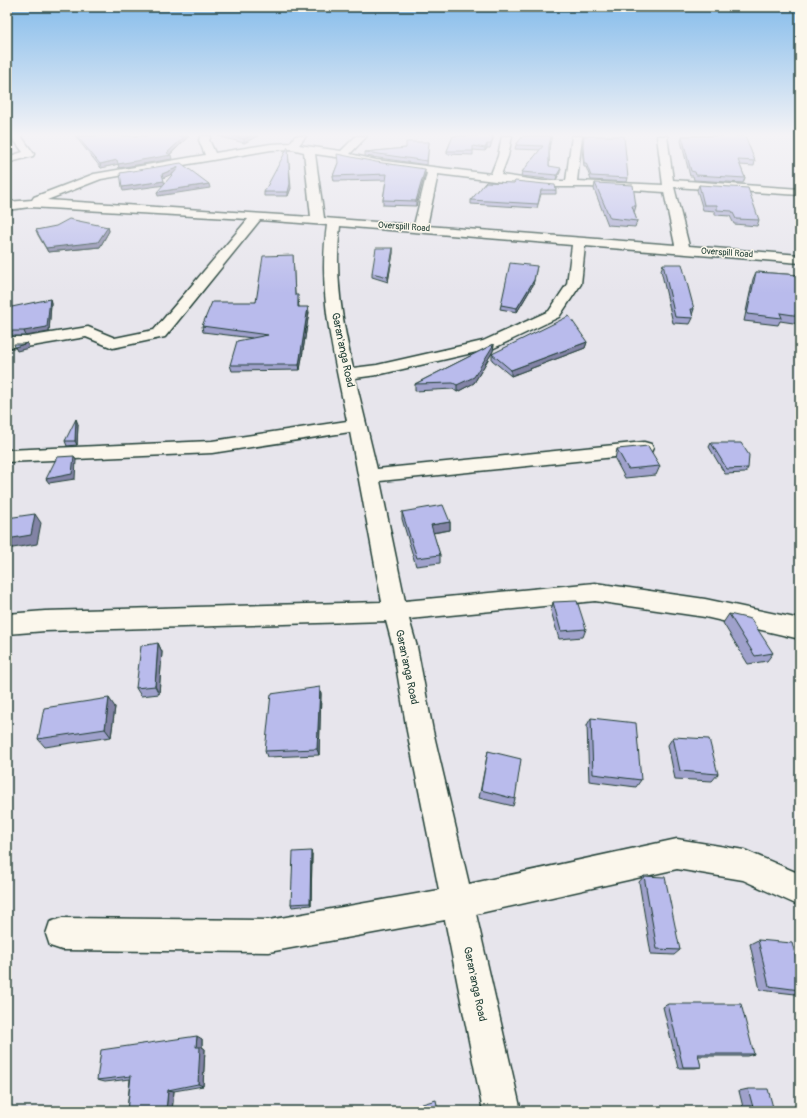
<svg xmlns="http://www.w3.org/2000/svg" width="807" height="1118" font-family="Pangolin,sans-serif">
<rect width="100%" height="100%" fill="#e7e5ec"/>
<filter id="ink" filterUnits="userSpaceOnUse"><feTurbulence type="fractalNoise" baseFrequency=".025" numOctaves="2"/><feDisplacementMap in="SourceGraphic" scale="8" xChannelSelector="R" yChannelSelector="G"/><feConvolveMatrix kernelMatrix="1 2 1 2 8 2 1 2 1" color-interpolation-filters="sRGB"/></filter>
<g filter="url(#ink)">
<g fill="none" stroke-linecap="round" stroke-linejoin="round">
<defs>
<g id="minor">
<path d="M11,136H21L34,154L33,156L7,163V157L23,152Z"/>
<path d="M201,136H211L209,140L215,153L271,144L290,143L295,136H306L299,145L341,151L356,136H367L350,154L376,160L491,174L498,156L502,136H512L508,156L501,175L543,181H566L572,136H582L577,181L663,185L657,136H667L673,180L800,189V195L674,187L689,246L800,255V263L585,246L581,284L559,317L494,348L377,375L355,378L377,469L644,442L651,444L653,448L651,452L644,454L380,481L405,601L595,583L705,599L800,619V639L705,617L595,601L409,619L417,647L433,731L469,884L677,839L744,850L800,874V906L743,880L677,869L476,914L521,1111H483L445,920L269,952L62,950L50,946L46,934L50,922L62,918L269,920L439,890L407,731L393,647L386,621L45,631L7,634V614L45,611L382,602L350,432L212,453L7,462V450L212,441L347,421C334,354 317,294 327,225L260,220L165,337L113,348L86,337L26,347H7V337H26L88,327L115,338L154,330L248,219L30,207L7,210V202L32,200L34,197L94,174L205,155L199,140ZM292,149L304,152L311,217L47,200L101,179L271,150ZM315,154L343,158L376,166L427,173L414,225L324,218ZM438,174L543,187H590L664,192L675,245L427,226ZM340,226L572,245L567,284L549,311L483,341L377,365L353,368C342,321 334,275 340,226Z"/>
</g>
</defs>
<use href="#minor" stroke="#1f3d34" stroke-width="3"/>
<use href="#minor" fill="#fbf7ec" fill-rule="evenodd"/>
</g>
<g fill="#9fa1cb" stroke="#1f3d34">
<path d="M75,136H189L170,155L172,159L119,168L118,164L101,168Z"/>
<path d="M218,136H258L244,143Z"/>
<path d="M453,136H494L490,148H487L485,151L473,150V155L447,154V151Z"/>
<path d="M523,136H552L549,148V166L560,172L556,180L521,176L522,172L540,150L515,149L516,145Z"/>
<path d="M583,136L628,178L627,182L591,180L586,167H584L582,149Z"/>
<path d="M682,136H745L755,161L754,166L740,165L745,178L743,183L694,180L693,176H690L681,141Z"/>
<path d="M429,142L427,165L365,156V152L406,148Z"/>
<path d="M338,163L425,174L416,206L383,205V200L386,180L334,181L333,176Z"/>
<path d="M486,182L556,190V194H541L537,208L471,204V200Z"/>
<path d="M595,183L636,206L634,213L637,221L635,227L608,225L594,189Z"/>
<path d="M699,185L759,220L757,226L734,224L730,216L715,215V211L703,210L697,190Z"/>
<path d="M291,188L288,196H264V192Z"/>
<path d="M108,227L109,231L100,247L48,252L38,235L36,230Z"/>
<path d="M393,248V253L388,282L372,277V273Z"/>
<path d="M293,255L295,295L298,300L299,307L309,312L300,370L232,371L230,365L252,338L203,332L202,326L256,302Z"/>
<path d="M663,264L694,309L692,315L693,318L690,324L673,323L661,270Z"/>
<path d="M537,266L533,285L517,312L500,309L501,305Z"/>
<path d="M756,272L800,275V324L780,321L778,325L744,321L753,279Z"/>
<path d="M50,299L51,303L49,332L26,336H13L11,331Z"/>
<path d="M587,342L585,348L511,376L492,360V354Z"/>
<path d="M494,344L493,351L474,383L457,392L453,389L415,391V384Z"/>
<path d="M78,424L77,445L67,446L65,441Z"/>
<path d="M711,443L748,468L745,473L725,474L709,447Z"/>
<path d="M617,449L660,466L656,475L625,478L615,459Z"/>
<path d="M402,512L450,522V530L433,533L440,555V563L416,566L402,519Z"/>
<path d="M553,602L586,629L583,637L559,639L551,611Z"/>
<path d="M729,614L773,653L767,661L748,664L723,623Z"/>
<path d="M158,643L162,652L159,694L141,696L136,688Z"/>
<path d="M320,687L321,694L319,755L267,757L265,751Z"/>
<path d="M115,707L111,737L45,747L38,739Z"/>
<path d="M591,718L641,780L636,787L589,781L587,725Z"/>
<path d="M673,737L718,774L712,781L675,779L668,745Z"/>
<path d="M488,751L515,799L513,806L479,798Z"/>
<path d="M312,854L311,905L292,907L291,904Z"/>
<path d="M644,876L680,950L674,955L651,954L639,882Z"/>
<path d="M758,940L800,973V992L795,994L760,990L750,944Z"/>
<path d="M668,1004L754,1054L747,1056H698L701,1067L695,1068H678L663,1007Z"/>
<path d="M202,1039V1047L205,1049L203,1086L174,1091L172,1111H127L130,1079L105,1082L97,1080Z"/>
<path d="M748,1089L774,1111H744L739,1091Z"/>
</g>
<g fill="#8283a5" stroke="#1f3d34">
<path d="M185,136H189L168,156L171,155L172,159L119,168L118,164L167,153Z"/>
<path d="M250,136H258L244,143V139Z"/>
<path d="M487,144V148L485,151V148Z"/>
<path d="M288,151L291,188L288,196Z"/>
<path d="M117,160L119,164L101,168L100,164Z"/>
<path d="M179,167V171L163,178L162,174Z"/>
<path d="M561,168L560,172L556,180L557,175Z"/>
<path d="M425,169V174L416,206V201Z"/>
<path d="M164,181L165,185L123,191L122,187Z"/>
<path d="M209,184L210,188L158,196L157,192Z"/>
<path d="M108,227L109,231L100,247L48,252L46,248Z"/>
<path d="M393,248V253L388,282V277Z"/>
<path d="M534,280L533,285L517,312V308Z"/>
<path d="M50,299L51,303L49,332L26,336L24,331Z"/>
<path d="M308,307L309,312L300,370L299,365Z"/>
<path d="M587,342L585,348L511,376V370Z"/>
<path d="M27,343L29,348L17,351L15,347Z"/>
<path d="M494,344L493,351L474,383L457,392V385Z"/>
<path d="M76,419L78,424L77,445L75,441Z"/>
<path d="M74,456L76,460L75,479L49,483L46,479Z"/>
<path d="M35,514L41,523L37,544L7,549V539Z"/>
<path d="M450,522V530L431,533V525Z"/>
<path d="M158,643L162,652L159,694L155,686Z"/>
<path d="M320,687L321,694L319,755L317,749Z"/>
<path d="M109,698L115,707L111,737L105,729Z"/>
<path d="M311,851L312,854L311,905L310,903Z"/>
<path d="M197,1036L202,1039V1047L205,1049L203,1086L198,1084L196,1047Z"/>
<path d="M168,1090L174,1091L172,1111H166Z"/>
</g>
<g fill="#b9bbec" stroke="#1f3d34">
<path d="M77,136H185L167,153L171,155L118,164L117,160L100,164Z"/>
<path d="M233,136H250L244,139Z"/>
<path d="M453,136H493L491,144H487L485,148L473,146V151H447Z"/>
<path d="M523,136H551L549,146V166L561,168L557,175L522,172L543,146L516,145Z"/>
<path d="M584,136H624L628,178L591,176L586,163H584L583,145Z"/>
<path d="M682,136H745L755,161L738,160L745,178L696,175L695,172L691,171Z"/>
<path d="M406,142H429L427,161L365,152L406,148Z"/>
<path d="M288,147L290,184L288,192H264Z"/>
<path d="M337,154L376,162L425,169L416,201L383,200L387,174L333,176L338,163Z"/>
<path d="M181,163L209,184L157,192L179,167L162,174L164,181L122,187L120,173Z"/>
<path d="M515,181L555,185L556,190H541L538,204L471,200L486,182L514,183Z"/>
<path d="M595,183L633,185L636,206H632L637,221L610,218Z"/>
<path d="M699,185L748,188L759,220L736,219L732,211L717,210V205H704Z"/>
<path d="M69,219L108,227L98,242L46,248L36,230L56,226Z"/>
<path d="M376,248H393L388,277L372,273Z"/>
<path d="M293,255L295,295H298V307H308L299,365H230L237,341L268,335L202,326L212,302H256L263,256Z"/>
<path d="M510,263L537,266L534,280L517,308L501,305Z"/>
<path d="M663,264H682L694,309H691L693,318L675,317Z"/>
<path d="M756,272L800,275V316L780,313L782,318L747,314Z"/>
<path d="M50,299L47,327L24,331H11L7,315V308Z"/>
<path d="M569,316L587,342L511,370L492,354Z"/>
<path d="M27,343L15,347L14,344H24Z"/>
<path d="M494,344L474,377L457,385L453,383L415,384Z"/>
<path d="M76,419L75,441H65Z"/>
<path d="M711,443H741L749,455L748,468L727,469Z"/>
<path d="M648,446L660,466L628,469L617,449Z"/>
<path d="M74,456L72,474L46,479L57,457Z"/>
<path d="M443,505L450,522L431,525L440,555L417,558L402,512Z"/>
<path d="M35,514L31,535L7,539V518Z"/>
<path d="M577,601L586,629L561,631L553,602Z"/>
<path d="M729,614L751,619L773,653L755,656Z"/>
<path d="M158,643L155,686L136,688L141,646Z"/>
<path d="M320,687L317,749L265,751L271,694Z"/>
<path d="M109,698L105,729L38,739L44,708Z"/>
<path d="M591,718L636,723L641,780L593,774Z"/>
<path d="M673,737L709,739L718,774L680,771Z"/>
<path d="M488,751L521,759L515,799L481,790Z"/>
<path d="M311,851L310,903L291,904L293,852Z"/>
<path d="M644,876L665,877L680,950L657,949Z"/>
<path d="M758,940L792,943L800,973V990L769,986Z"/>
<path d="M668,1004H741L754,1054H698L701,1067H683Z"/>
<path d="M197,1036L196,1047H200L198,1084L168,1090L166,1111H127L131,1076L97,1080L101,1050Z"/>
<path d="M748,1089H768L774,1111H754Z"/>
<path d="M436,1100L438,1111H398Z"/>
</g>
</g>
<linearGradient id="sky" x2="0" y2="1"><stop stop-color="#85bceb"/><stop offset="0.46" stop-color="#f4f3f6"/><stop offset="1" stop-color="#f4f3f6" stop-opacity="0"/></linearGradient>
<rect width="807" height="293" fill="url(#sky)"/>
<g text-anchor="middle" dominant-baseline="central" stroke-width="3" stroke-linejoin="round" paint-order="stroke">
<g font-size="9" fill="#1f3d34" stroke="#fbf7ec">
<text transform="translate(404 227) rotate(4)">Overspill Road</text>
<text transform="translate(727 253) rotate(4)">Overspill Road</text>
</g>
<g font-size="11" fill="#1f3d34" stroke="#fbf7ec">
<text transform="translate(343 350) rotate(78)">Garan'anga Road</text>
<text transform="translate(407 667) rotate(78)">Garan'anga Road</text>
<text transform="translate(475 984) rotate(78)">Garan'anga Road</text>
</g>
</g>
<rect width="807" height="1118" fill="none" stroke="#fbf7ec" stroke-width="24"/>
<rect x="12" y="12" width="783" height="1094" fill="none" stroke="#1f3d34" stroke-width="1.5" filter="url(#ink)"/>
</svg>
